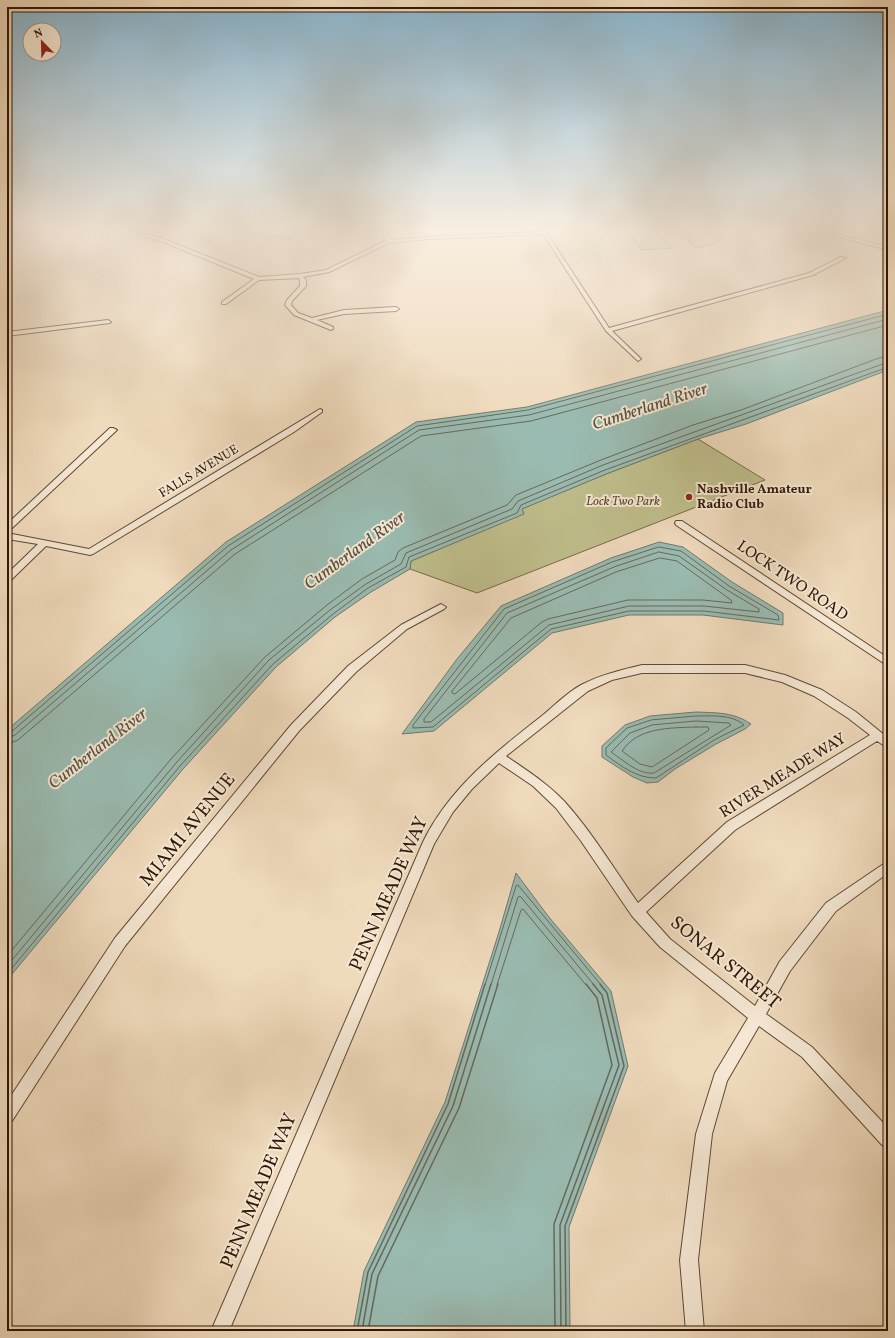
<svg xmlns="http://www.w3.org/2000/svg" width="895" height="1338" font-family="Vollkorn,serif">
<rect width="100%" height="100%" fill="#efdabc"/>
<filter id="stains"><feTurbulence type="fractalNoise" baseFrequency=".005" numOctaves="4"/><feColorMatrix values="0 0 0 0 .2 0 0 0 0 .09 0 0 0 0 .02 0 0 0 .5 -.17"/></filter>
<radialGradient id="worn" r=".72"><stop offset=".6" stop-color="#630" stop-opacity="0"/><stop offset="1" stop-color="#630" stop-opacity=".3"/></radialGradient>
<g fill="#bfbe8c" stroke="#786a49">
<path d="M624,229H655L673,248L641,250Z"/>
<path d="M721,230L723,234L721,241L712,245L696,248L682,234Z"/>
<path d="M698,439L765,480L477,593L410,569L411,561L524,513L521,509L606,474Z"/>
</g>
<g fill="#9abbb1" stroke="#70796d">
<path d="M888,310V370L746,424L698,439L606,474L522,509L524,514L411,561L410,569L371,592L335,617L276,667L183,769L7,980V730L226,542L416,422L527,407Z"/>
<path d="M659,542L683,547L732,582L783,613V625L703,615H629L552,633L434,731L402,734L457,659L501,606L611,558Z"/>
<path d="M696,712C718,713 733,712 751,724L745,729L716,744L675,769L658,782L647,783L633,777L602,757V746L625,725L650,716Z"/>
<path d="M516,873L548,916L611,991L628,1066L569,1227L570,1331H353L364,1271L445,1102L499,932Z"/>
</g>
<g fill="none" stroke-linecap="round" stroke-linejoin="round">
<g stroke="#66695c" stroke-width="1">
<path d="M659,547L681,551L729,586L778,615L779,620L704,611H629L551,629L433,727L413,728V725L504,609L612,562Z"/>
<path d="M659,552L679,556L727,590L759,609V612L704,606H629L549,625L431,722H424V719L507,613L614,567Z"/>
<path d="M660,558L677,561L731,600L732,603L703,600H628L548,619L542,622L455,694L452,693V691L511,618L616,572Z"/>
<path d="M696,716C711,716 732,714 744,725L714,740L656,778C636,778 621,766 606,755V748L627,728L651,720Z"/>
<path d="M696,721L729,723L731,725L654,773C639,775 623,760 611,752L630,733L652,725Z"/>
<path d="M696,727H708L709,730L652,767L640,764L622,751C638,727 670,728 696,727Z"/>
<path d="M7,733L11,732L228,546L417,426L528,410L888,314"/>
<path d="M7,738L15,735L231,550L419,430L529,415L888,319"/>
<path d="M7,744L18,740L235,554L421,436L531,421L888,325"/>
<path d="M7,956L171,759L265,657L327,605L362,579L395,560L398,552L403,548L507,505L516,495L601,460L693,425L741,410L876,359L888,356"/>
<path d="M7,966L176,763L269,660L330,610L366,584L401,564L406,553L512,509L518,501L603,465L888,362"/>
<path d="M7,974L180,766L273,664L333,614L368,588L406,567L409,557L517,513L521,505L605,470L888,367"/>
<path d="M485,985L516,886L518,885L601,985"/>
<path d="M491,985L518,897L520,896L594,985"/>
<path d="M497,985L521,910L523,909L586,985"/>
</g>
<g stroke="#66695c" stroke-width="1.5">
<path d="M357,1331L368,1272L448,1104L485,984"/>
<path d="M362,1331L372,1274L453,1106L491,984"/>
<path d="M368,1331L378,1276L459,1108L498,984"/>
<path d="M555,1331L554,1224L612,1065L597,998L586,984"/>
<path d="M561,1331L560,1225L619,1065L602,995L593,984"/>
<path d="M566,1331L565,1226L624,1066L607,993L600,984"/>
</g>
<defs>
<g id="minor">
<path d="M16,229H20L19,234L7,244V240L15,233Z"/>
<path d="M111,229H119L161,238L259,277L300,274L326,270L385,241L382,229H386L390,240L428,237L541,232L540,229H544L609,328L809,273L841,257L846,258L813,275L612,331L640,358L641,359L638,361L606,331L543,234L428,239L389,243L329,272L303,277L306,280V286L292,301L291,305L298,313L312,318L344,310L396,307L399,309L396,311L344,314L317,320L333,327V329L331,330L294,315L285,305L287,300L300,286V280L299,278L259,280L226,304H222V302L254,279L158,240Z"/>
<path d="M217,229H229L292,238L290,239L219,230Z"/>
<path d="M809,229H816L888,247V250Z"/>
<path d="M108,320L111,322L110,323L7,336V332Z"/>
<path d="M320,409L322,410V412L294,432L93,554L90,555L46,546L10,581L7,582V574L38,544L7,539V533L89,549Z"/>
<path d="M110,428H113L117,430L10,530H7V524Z"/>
<path d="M676,521H682L888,658V666L676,525L675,523Z"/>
<path d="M441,604L446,607L444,609L407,629L356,672L299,731L125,946L12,1121L7,1124V1102L115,938L291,725L348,666L401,625Z"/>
<path d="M642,665H745L785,675L822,690L856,712L888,738V748L877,741L735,830L646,912L670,939L755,1006L780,961L826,903L888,861V873L836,911L790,971L766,1014L812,1047L888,1128V1147L882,1145L802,1057L759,1026L727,1081L712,1134L698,1260L704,1331H686L680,1260L696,1134L715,1073L748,1018L660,947L632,916L581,841L556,808L533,786L499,763L472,789L453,812L434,844L229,1331H211L423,842C449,788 497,751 543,715C555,705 568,692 581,685C600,675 621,670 642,665ZM642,673H745L782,682L814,696L848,718L870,735L727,822L638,903C614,869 592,832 564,801C547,783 526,770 506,756L588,691L612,680Z"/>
</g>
</defs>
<use href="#minor" stroke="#604834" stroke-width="2"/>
<use href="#minor" fill="#f5e7d3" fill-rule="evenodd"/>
</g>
<linearGradient id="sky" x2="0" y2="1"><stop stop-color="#89b7d2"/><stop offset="0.55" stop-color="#f8eee1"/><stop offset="1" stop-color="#f8eee1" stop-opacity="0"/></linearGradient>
<rect width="895" height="416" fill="url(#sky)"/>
<circle fill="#8f2418" stroke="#f5e7d3" stroke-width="1.5" cx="689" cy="497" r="4"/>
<g text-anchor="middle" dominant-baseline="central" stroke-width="4" stroke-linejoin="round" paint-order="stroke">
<g font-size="13" fill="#311706" stroke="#f5e7d3">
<text transform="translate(199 472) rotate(-31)">FALLS AVENUE</text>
</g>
<g font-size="13" font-weight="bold" fill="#311706" stroke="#f5e7d3" text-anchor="start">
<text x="697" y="490">Nashville Amateur<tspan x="697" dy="15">Radio Club</tspan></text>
</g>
<g font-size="13" font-style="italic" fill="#5c492e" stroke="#f5e7d3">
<text x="623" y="502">Lock Two Park</text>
</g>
<g font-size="16" fill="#311706" stroke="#f5e7d3">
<text transform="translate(792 581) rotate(34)">LOCK TWO ROAD</text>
<text transform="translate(783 776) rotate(-32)">RIVER MEADE WAY</text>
</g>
<g font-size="17" font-style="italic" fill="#565042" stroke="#f5e7d3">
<text transform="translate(650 407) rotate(-18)">Cumberland River</text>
<text transform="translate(355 551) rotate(-36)">Cumberland River</text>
<text transform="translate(98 749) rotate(-38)">Cumberland River</text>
</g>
<g font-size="19" fill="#311706" stroke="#f5e7d3">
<text transform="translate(188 830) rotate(-51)">MIAMI AVENUE</text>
<text transform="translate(389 894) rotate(-66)">PENN MEADE WAY</text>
<text transform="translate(725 963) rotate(39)">SONAR STREET</text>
<text transform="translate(259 1191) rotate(-67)">PENN MEADE WAY</text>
</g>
</g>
<rect width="895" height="1338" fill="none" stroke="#efdabc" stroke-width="24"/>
<rect x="8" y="8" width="879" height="1322" fill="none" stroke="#311706" stroke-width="2"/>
<rect x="12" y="12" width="871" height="1314" fill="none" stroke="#311706"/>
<g transform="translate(42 42) rotate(337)"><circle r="19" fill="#f5e7d3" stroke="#a79481"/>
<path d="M0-3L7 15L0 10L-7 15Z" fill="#8f2418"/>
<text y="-6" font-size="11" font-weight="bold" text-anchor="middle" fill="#311706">N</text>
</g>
<rect width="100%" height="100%" filter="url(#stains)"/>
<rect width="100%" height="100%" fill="url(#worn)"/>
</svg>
